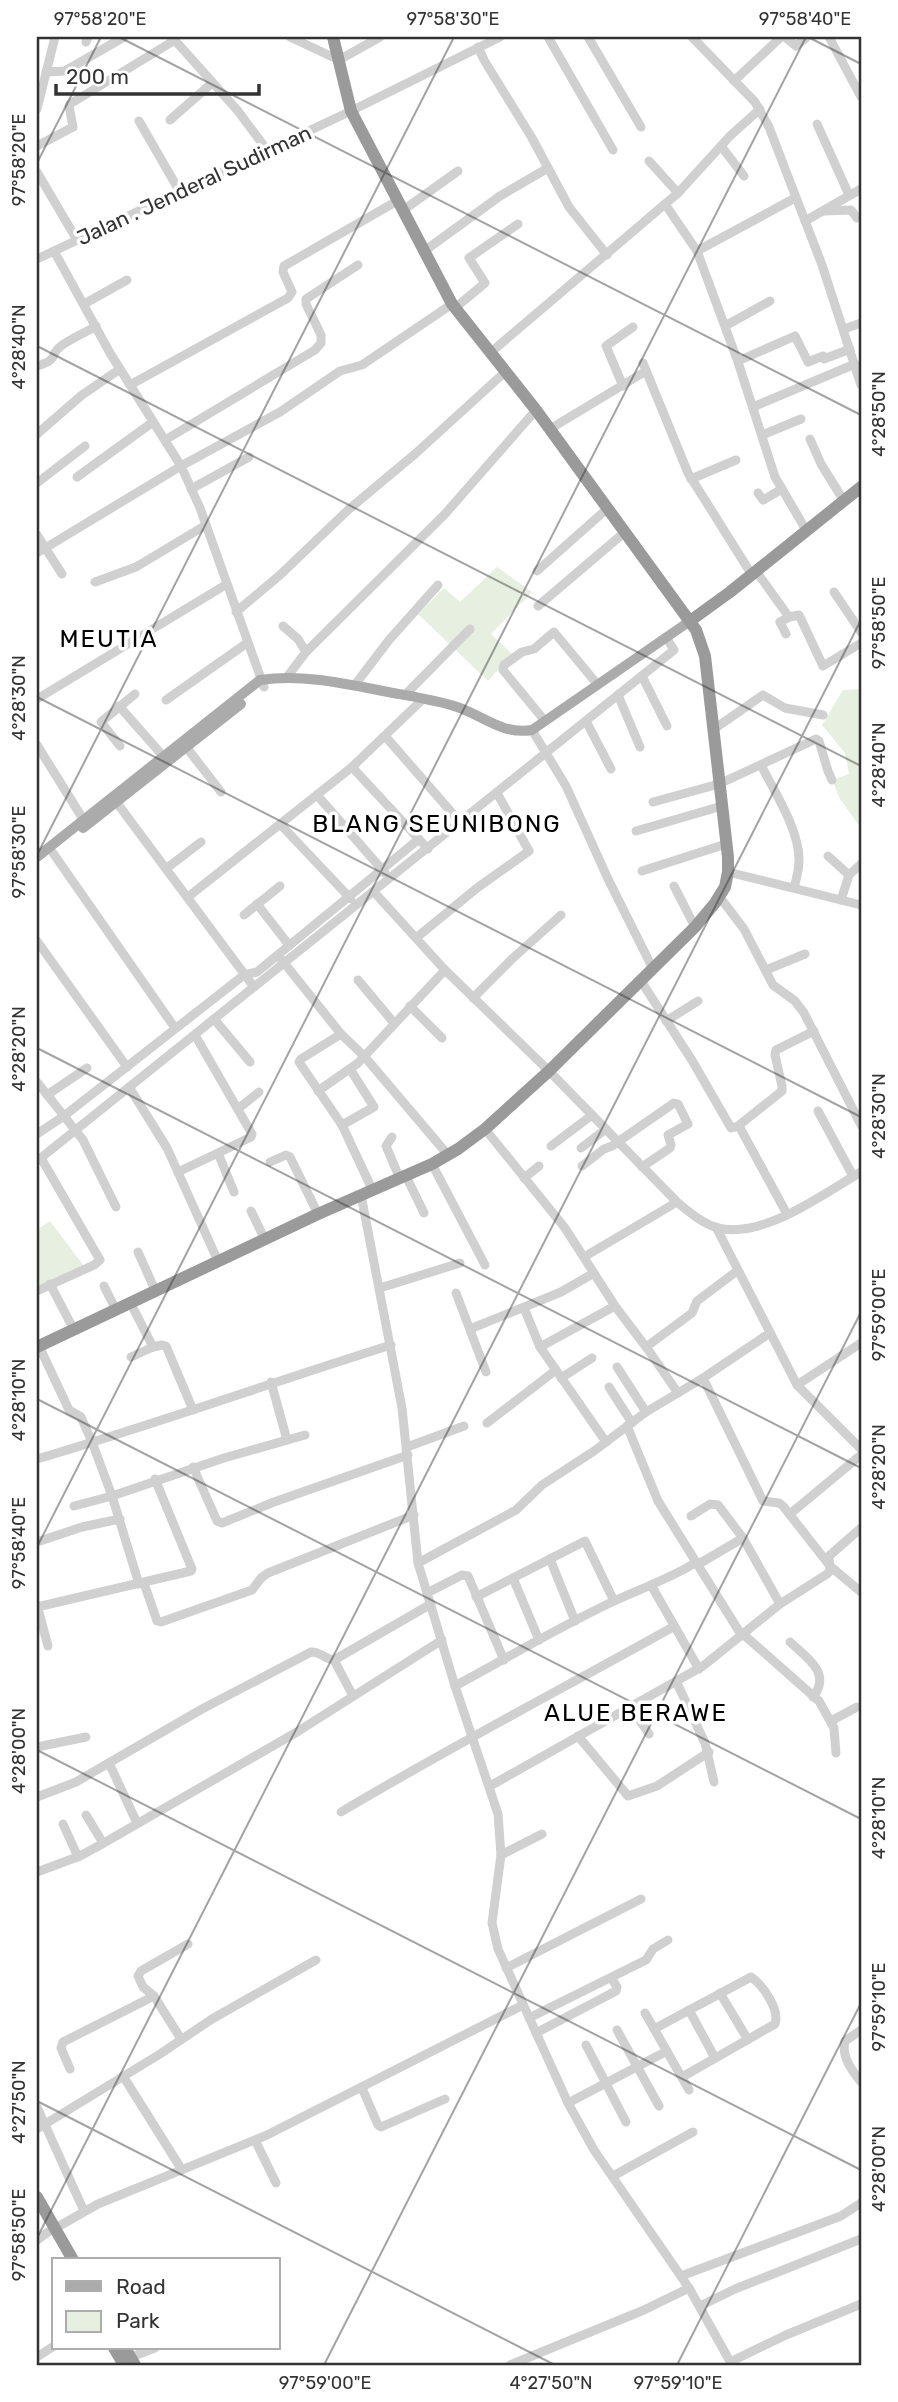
<svg xmlns="http://www.w3.org/2000/svg" width="898" height="2402" font-family="Rubik,sans-serif">
<rect width="100%" height="100%" fill="#fff"/>
<g fill="#e7efe1">
<path d="M497,567L532,592L491,634L512,654L488,681L418,614L444,588L460,602Z"/>
<path d="M861,689V828L840,799L832,780L849,774L845,753L822,725L843,690Z"/>
<path d="M50,1221L84,1266L37,1286V1230Z"/>
</g>
<g fill="none" stroke-linecap="round" stroke-linejoin="round">
<g stroke="#d0d0d0" stroke-width="9">
<path d="M172,37L238,111L267,150"/>
<path d="M290,37L339,60L380,37"/>
<path d="M548,37L613,150"/>
<path d="M588,37L641,127"/>
<path d="M692,37L755,102L769,127L822,265L861,385"/>
<path d="M785,37L796,46L807,37"/>
<path d="M829,37L861,97"/>
<path d="M86,42L88,37"/>
<path d="M478,47L484,60L532,138L569,207L607,255"/>
<path d="M46,72L65,71L124,37"/>
<path d="M734,81L781,37"/>
<path d="M37,109L55,37"/>
<path d="M170,120L212,83"/>
<path d="M139,121L180,192"/>
<path d="M817,124L849,195"/>
<path d="M37,146L73,127L69,106L70,104L175,40"/>
<path d="M721,146L744,176"/>
<path d="M649,161L678,193"/>
<path d="M37,172L77,240"/>
<path d="M665,204L697,251L738,362L775,477L806,530"/>
<path d="M402,211L458,171"/>
<path d="M824,211L851,210L857,218"/>
<path d="M805,221L861,189"/>
<path d="M54,251L110,353L181,466L200,508L264,687"/>
<path d="M697,251L795,198"/>
<path d="M423,252L500,196L548,168"/>
<path d="M37,259L351,111L500,37"/>
<path d="M84,304L127,280"/>
<path d="M455,308L485,283L469,258L518,224"/>
<path d="M725,326L770,301"/>
<path d="M844,329L861,323"/>
<path d="M490,353L678,193L730,136L760,109"/>
<path d="M738,361L795,336L808,362L823,356L824,359L850,349"/>
<path d="M643,363L688,473L752,575"/>
<path d="M37,366C60,359 49,355 61,346C72,338 85,333 96,326"/>
<path d="M130,385L288,298L292,292L283,272L284,266L397,201"/>
<path d="M623,386L606,346L633,327"/>
<path d="M753,407L855,364"/>
<path d="M550,429L646,371"/>
<path d="M37,434L82,395L120,369"/>
<path d="M762,435L801,419"/>
<path d="M810,439L821,464L844,501"/>
<path d="M165,440L315,350L321,343V335L306,304V299L358,265"/>
<path d="M77,477L153,422"/>
<path d="M691,479L736,460"/>
<path d="M37,483L85,446"/>
<path d="M191,489L249,457"/>
<path d="M758,493L763,500L782,489"/>
<path d="M37,535L62,574"/>
<path d="M37,553L181,466L280,412L340,371L362,365L452,304"/>
<path d="M537,571L608,508"/>
<path d="M756,571L789,617L780,622L786,634"/>
<path d="M95,582L136,567L206,525"/>
<path d="M834,592L861,632"/>
<path d="M538,606L625,532"/>
<path d="M236,612L280,575L348,510L415,454L505,372"/>
<path d="M789,617L799,615L823,666L861,643"/>
<path d="M283,626L298,639L306,652"/>
<path d="M642,676L667,726"/>
<path d="M287,677L306,652L445,514L536,410"/>
<path d="M354,686L389,640L438,585"/>
<path d="M405,695L470,629"/>
<path d="M618,695L640,747"/>
<path d="M37,699L227,584"/>
<path d="M166,700L247,643"/>
<path d="M119,706L163,756"/>
<path d="M545,721L503,670L504,665L522,652L534,649L554,632L597,684"/>
<path d="M586,721L611,769"/>
<path d="M714,729L763,695L785,708L823,715"/>
<path d="M532,730L566,786L608,879L653,969"/>
<path d="M385,736L460,822"/>
<path d="M37,745L83,819"/>
<path d="M120,746L101,722L135,694"/>
<path d="M187,748L221,792"/>
<path d="M761,765C774,791 800,831 799,861C799,870 796,880 794,888"/>
<path d="M352,767L428,849"/>
<path d="M317,795L385,873"/>
<path d="M653,802L719,784L816,739L819,741L828,771L832,780"/>
<path d="M117,803L254,987"/>
<path d="M280,824L351,899"/>
<path d="M636,831L722,806"/>
<path d="M53,853L175,1028"/>
<path d="M828,856L849,875"/>
<path d="M167,868L201,842"/>
<path d="M642,871L726,844"/>
<path d="M728,872L861,905"/>
<path d="M674,886L695,927"/>
<path d="M374,892L445,970L549,1071L677,1202C689,1212 703,1224 718,1228C764,1239 823,1194 861,1172"/>
<path d="M719,896L744,929L773,985L795,1001L804,1013L861,1125"/>
<path d="M188,897L352,767L423,699"/>
<path d="M841,900L849,875L861,864"/>
<path d="M257,904L289,945"/>
<path d="M244,915L280,886"/>
<path d="M416,938L477,888L529,851L497,793"/>
<path d="M37,941L127,1067"/>
<path d="M281,959L341,1034L364,1056L448,1155"/>
<path d="M766,970L805,954"/>
<path d="M358,980L394,1023"/>
<path d="M641,981L693,1062L731,1128L739,1126L787,1214"/>
<path d="M473,998L513,958L561,915"/>
<path d="M410,1006L442,1038"/>
<path d="M214,1019L250,1062"/>
<path d="M666,1021L698,1001"/>
<path d="M341,1034L301,1059L299,1062L342,1125L372,1189"/>
<path d="M195,1035L252,1134L251,1137L218,1153L234,1192"/>
<path d="M37,1082L83,1140L116,1207"/>
<path d="M129,1087L167,1148L218,1261"/>
<path d="M318,1091L358,1063L445,970"/>
<path d="M47,1095L87,1068"/>
<path d="M239,1108L259,1092"/>
<path d="M818,1111L853,1176"/>
<path d="M342,1125L374,1107L350,1069"/>
<path d="M738,1126L782,1091V1086L775,1055L776,1050L814,1031"/>
<path d="M485,1129L565,1228L615,1306L649,1351L678,1393"/>
<path d="M37,1134L64,1116L244,975L257,972L419,839"/>
<path d="M392,1137L386,1146L400,1179"/>
<path d="M551,1146L592,1115"/>
<path d="M581,1148L606,1129"/>
<path d="M37,1161L674,650L666,637"/>
<path d="M270,1162L286,1155L290,1157L318,1214"/>
<path d="M432,1164L485,1265"/>
<path d="M582,1166L604,1149L612,1146L674,1103L678,1104L688,1124L668,1135L671,1145L670,1148L642,1167"/>
<path d="M178,1172L218,1153"/>
<path d="M406,1176L424,1213"/>
<path d="M524,1178L539,1166"/>
<path d="M361,1195L402,1408L418,1563L455,1686L498,1814L501,1855L492,1923L498,1949L568,2103L594,2150L689,2288L732,2365"/>
<path d="M251,1211L265,1240"/>
<path d="M716,1227L797,1385L861,1449"/>
<path d="M138,1252L155,1290"/>
<path d="M584,1257L677,1202"/>
<path d="M50,1284L74,1330"/>
<path d="M104,1286L116,1310"/>
<path d="M380,1288L460,1263"/>
<path d="M37,1291L94,1265L100,1260L41,1158"/>
<path d="M456,1293L486,1372"/>
<path d="M131,1304L153,1347L162,1345L166,1346L193,1410"/>
<path d="M524,1308L540,1347L556,1370"/>
<path d="M470,1329L561,1292L594,1273"/>
<path d="M39,1346L69,1410L81,1417L92,1442L112,1496L139,1584"/>
<path d="M540,1347L615,1306"/>
<path d="M646,1347L692,1313L697,1301L737,1271"/>
<path d="M131,1357L153,1347"/>
<path d="M617,1367L646,1412"/>
<path d="M561,1378L592,1358"/>
<path d="M703,1378L763,1501L779,1503L783,1506L830,1566L861,1592"/>
<path d="M271,1382L287,1440"/>
<path d="M797,1385L861,1343"/>
<path d="M609,1387L632,1423"/>
<path d="M487,1423L556,1370L606,1442"/>
<path d="M627,1426L658,1501L742,1636"/>
<path d="M407,1447L464,1426"/>
<path d="M37,1459C156,1424 273,1382 391,1345"/>
<path d="M193,1467L217,1521L222,1523L274,1502L408,1455"/>
<path d="M74,1506L112,1496L224,1458L305,1435"/>
<path d="M790,1514L861,1455"/>
<path d="M691,1516L710,1504L718,1505L743,1538L780,1604"/>
<path d="M37,1542L82,1527L120,1519"/>
<path d="M550,1559L575,1621"/>
<path d="M418,1563L516,1510L542,1485L594,1451L646,1412L703,1378L770,1333"/>
<path d="M697,1565L743,1538"/>
<path d="M513,1578L539,1640"/>
<path d="M144,1583L157,1621L161,1622L252,1590L261,1578L268,1573L414,1515"/>
<path d="M651,1585L699,1669"/>
<path d="M427,1593L462,1575L468,1576L504,1660"/>
<path d="M476,1597L585,1541L614,1601"/>
<path d="M37,1605L48,1646"/>
<path d="M37,1607L191,1571L192,1569L155,1479"/>
<path d="M744,1635L819,1701L834,1728L836,1753"/>
<path d="M790,1642C807,1658 832,1673 813,1697"/>
<path d="M334,1660L353,1696"/>
<path d="M676,1681L705,1743L714,1782"/>
<path d="M455,1686C507,1658 559,1627 612,1602C640,1589 669,1579 695,1563"/>
<path d="M631,1707L649,1734"/>
<path d="M831,1721L857,1707"/>
<path d="M578,1736L628,1796L657,1786L709,1752"/>
<path d="M37,1747L86,1737"/>
<path d="M109,1763L137,1823"/>
<path d="M490,1786L703,1666L780,1604L827,1574L830,1571L829,1556L861,1528"/>
<path d="M37,1797L76,1782L202,1709L311,1652C319,1651 325,1659 334,1660L431,1604"/>
<path d="M341,1812C450,1747 562,1689 673,1627"/>
<path d="M86,1815L103,1843"/>
<path d="M63,1824L78,1857"/>
<path d="M501,1855L542,1834"/>
<path d="M37,1872L80,1856L102,1844L297,1732L442,1640"/>
<path d="M506,1968L641,1899"/>
<path d="M720,1993L748,2040"/>
<path d="M689,2010L715,2058"/>
<path d="M645,2013L689,2090"/>
<path d="M529,2018L646,1960L653,1949L668,1940"/>
<path d="M654,2029L751,1977C763,1985 780,2010 775,2024L682,2077"/>
<path d="M617,2030L659,2106"/>
<path d="M861,2030L845,2041C841,2056 852,2071 861,2082"/>
<path d="M536,2033L616,1991L617,1987L611,1978"/>
<path d="M181,2039L154,1996L143,1987L138,1976L141,1971L188,1944"/>
<path d="M586,2045L626,2122"/>
<path d="M70,2069L61,2048L63,2042L154,1996"/>
<path d="M123,2076L182,2170"/>
<path d="M362,2088L378,2125L381,2127L445,2099"/>
<path d="M568,2103L667,2051"/>
<path d="M37,2107L84,2211"/>
<path d="M37,2129L160,2054L212,2019L316,1960"/>
<path d="M255,2140L276,2183"/>
<path d="M613,2176L693,2132"/>
<path d="M54,2229L98,2204L267,2135L523,2005"/>
<path d="M37,2240L48,2232"/>
<path d="M681,2276L841,2216L861,2203"/>
<path d="M700,2306L735,2289L861,2239"/>
<path d="M37,2357L54,2346"/>
<path d="M131,2357L155,2348"/>
<path d="M730,2362L786,2335L861,2304"/>
<path d="M510,2365L644,2310L689,2288"/>
</g>
<g stroke="#ababab" stroke-width="10">
<path d="M83,828L241,704"/>
<path d="M37,857L260,680C302,674 342,683 383,691C408,696 433,699 457,707C484,716 502,735 532,730L690,621"/>
</g>
<g stroke="#9a9a9a" stroke-width="12">
<path d="M690,621L730,592L861,487"/>
<path d="M37,1347L318,1214L432,1164L458,1149L485,1129L549,1071L695,927L715,903L725,887L728,872V857L705,656L696,630L536,410L452,304L351,111L333,37"/>
<path d="M37,2197L73,2260"/>
<path d="M114,2348L124,2365"/>
<path d="M125,2348L135,2365"/>
</g>
</g>
<path fill="none" stroke="#333" stroke-width="2" stroke-opacity="0.45" d="M119,37L861,415M808,37L861,64M37,163L101,37M37,346L861,766M37,697L861,1117M37,855L454,37M37,1048L861,1468M37,1399L861,1819M37,1547L806,37M37,1750L861,2170M37,2101L555,2365M37,2238L861,620M324,2365L861,1312M677,2365L861,2003"/>
<g text-anchor="middle" dominant-baseline="central" stroke-width="7" stroke-linejoin="round" paint-order="stroke">
<g font-size="21" fill="#333" stroke="#fff">
<text transform="translate(194 185) rotate(-25)">Jalan . Jenderal Sudirman</text>
</g>
<g font-size="24" letter-spacing="2" fill="#000" stroke="#fff">
<text x="109" y="639">MEUTIA</text>
<text x="437" y="824">BLANG SEUNIBONG</text>
<text x="636" y="1713">ALUE BERAWE</text>
</g>
</g>
<rect width="898" height="2402" fill="none" stroke="#ffffff" stroke-width="77"/>
<rect x="52" y="2258" width="228" height="91" fill="#ffffff" stroke="#adadad" stroke-width="2"/>
<rect x="66" y="2281" width="35" height="10" fill="#ababab" stroke="#adadad" stroke-width="2"/>
<text x="116" y="2294" font-size="21" fill="#333333">Road</text>
<rect x="66" y="2311" width="35" height="21" fill="#e7efe1" stroke="#adadad" stroke-width="2"/>
<text x="116" y="2328" font-size="21" fill="#333333">Park</text>
<path d="M56 84v10h203v-10" fill="none" stroke="#333333" stroke-width="3.5"/>
<text x="66" y="84" font-size="21" fill="#333333" stroke="#ffffff" stroke-width="5" paint-order="stroke">200 m</text>
<rect x="38" y="38" width="822" height="2326" fill="none" stroke="#333" stroke-width="2.5"/>
<g font-size="18" text-anchor="middle" fill="#333">
<text x="100" y="25">97°58'20"E</text>
<text x="453" y="25">97°58'30"E</text>
<text x="805" y="25">97°58'40"E</text>
<text transform="translate(19 160) rotate(-90)" y="6">97°58'20"E</text>
<text transform="translate(19 347) rotate(-90)" y="6">4°28'40"N</text>
<text transform="translate(879 414) rotate(-90)" y="6">4°28'50"N</text>
<text transform="translate(879 623) rotate(-90)" y="6">97°58'50"E</text>
<text transform="translate(19 698) rotate(-90)" y="6">4°28'30"N</text>
<text transform="translate(879 765) rotate(-90)" y="6">4°28'40"N</text>
<text transform="translate(19 852) rotate(-90)" y="6">97°58'30"E</text>
<text transform="translate(19 1049) rotate(-90)" y="6">4°28'20"N</text>
<text transform="translate(879 1116) rotate(-90)" y="6">4°28'30"N</text>
<text transform="translate(879 1315) rotate(-90)" y="6">97°59'00"E</text>
<text transform="translate(19 1400) rotate(-90)" y="6">4°28'10"N</text>
<text transform="translate(879 1467) rotate(-90)" y="6">4°28'20"N</text>
<text transform="translate(19 1543) rotate(-90)" y="6">97°58'40"E</text>
<text transform="translate(19 1751) rotate(-90)" y="6">4°28'00"N</text>
<text transform="translate(879 1818) rotate(-90)" y="6">4°28'10"N</text>
<text transform="translate(879 2007) rotate(-90)" y="6">97°59'10"E</text>
<text transform="translate(19 2102) rotate(-90)" y="6">4°27'50"N</text>
<text transform="translate(879 2169) rotate(-90)" y="6">4°28'00"N</text>
<text transform="translate(19 2235) rotate(-90)" y="6">97°58'50"E</text>
<text x="325" y="2389">97°59'00"E</text>
<text x="551" y="2389">4°27'50"N</text>
<text x="678" y="2389">97°59'10"E</text>
</g>
</svg>
